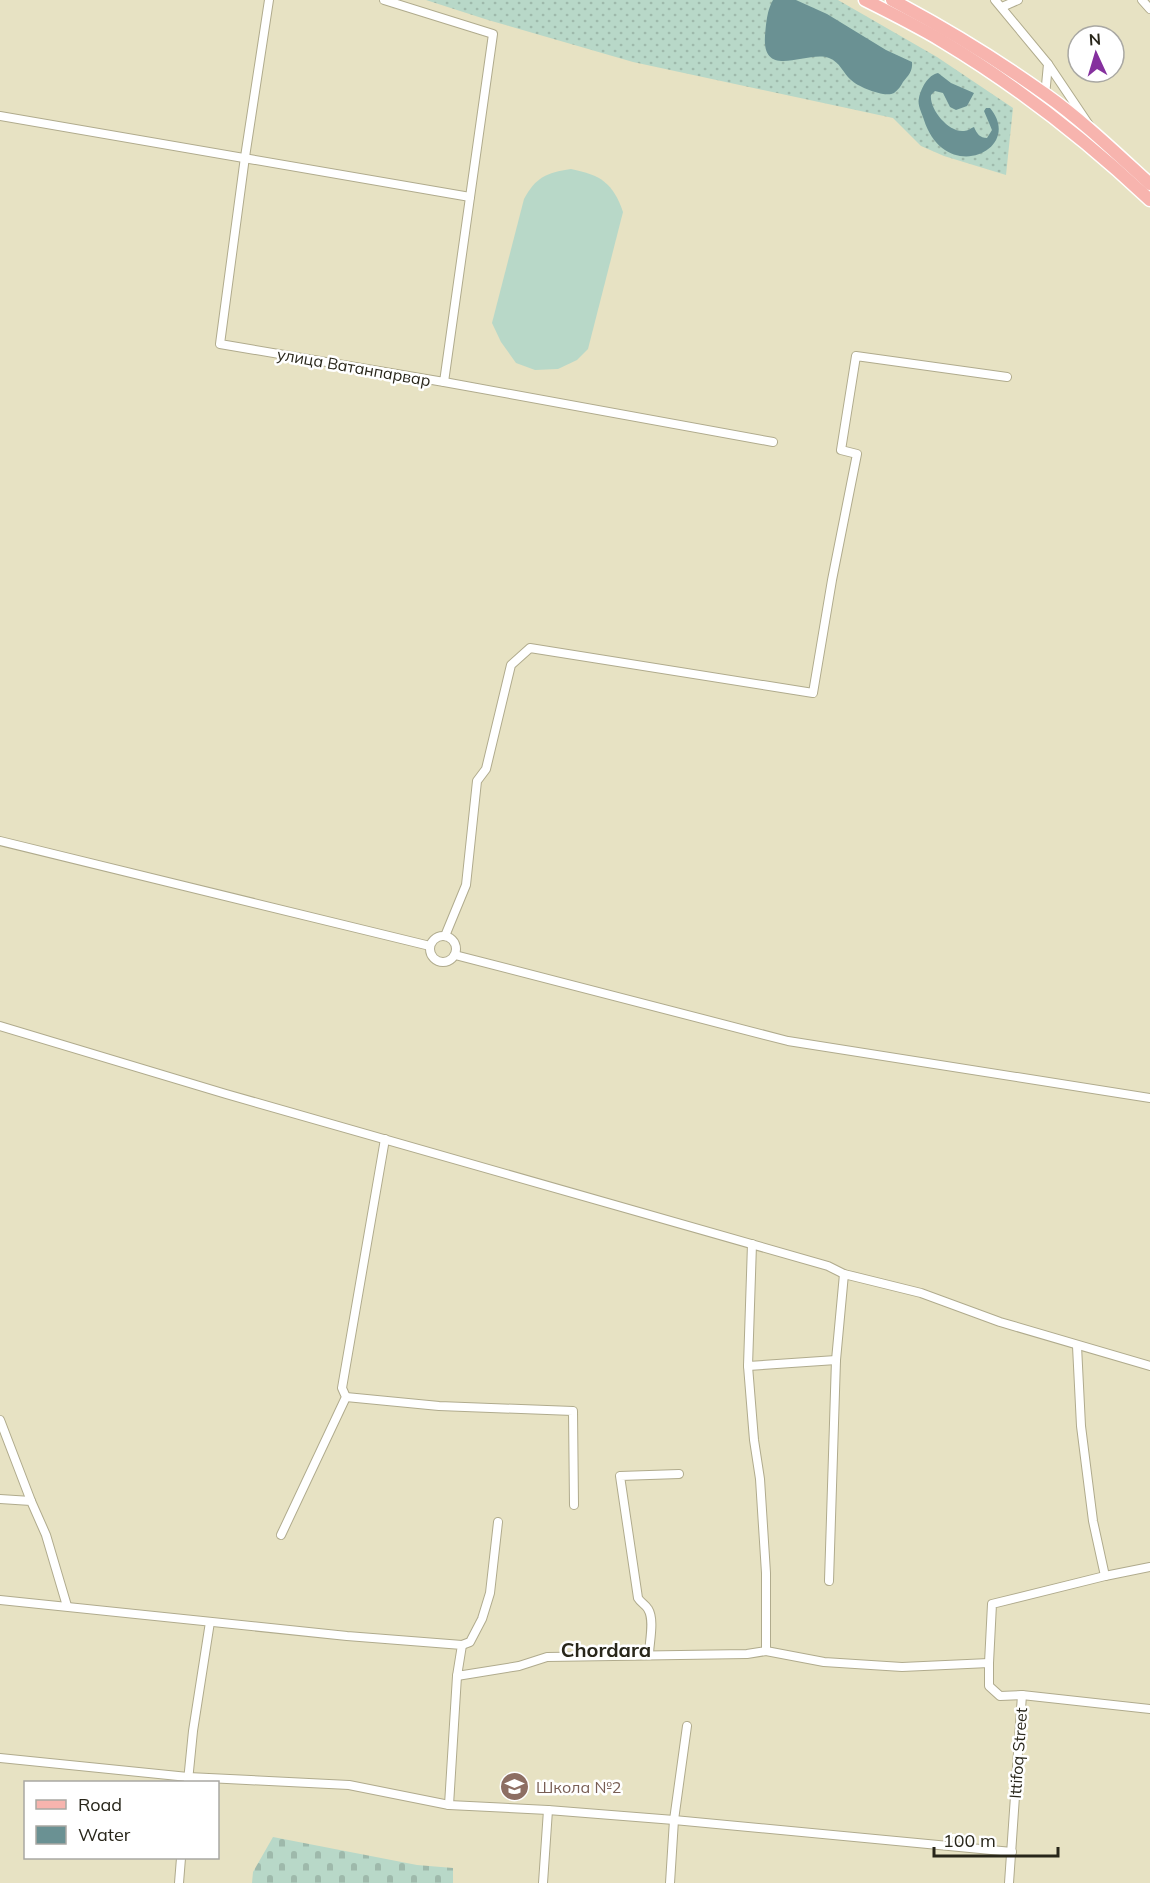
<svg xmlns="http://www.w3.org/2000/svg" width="1150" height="1883" font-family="Mulish,sans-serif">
<defs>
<pattern id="grass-dots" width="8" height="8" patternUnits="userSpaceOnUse" patternTransform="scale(1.5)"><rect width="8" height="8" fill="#b8d8c8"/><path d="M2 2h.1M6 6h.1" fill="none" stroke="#9eb9ab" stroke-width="1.8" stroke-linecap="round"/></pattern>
<pattern id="cemetery-stones" width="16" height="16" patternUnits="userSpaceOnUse" patternTransform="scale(1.5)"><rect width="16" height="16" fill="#b8d8c8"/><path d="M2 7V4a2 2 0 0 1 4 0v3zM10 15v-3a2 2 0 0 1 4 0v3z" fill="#9eb9ab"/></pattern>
</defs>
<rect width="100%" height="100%" fill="#e7e2c3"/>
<path fill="url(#grass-dots)" d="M426,0H838L937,57L1013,108L1006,175L944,156L921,146L893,118L633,62L488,20Z"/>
<path fill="url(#cemetery-stones)" d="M273,1837L417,1865L453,1868V1883H252L253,1872Z"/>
<path fill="#b8d8c8" d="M571,169C601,175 613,183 623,212L588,349L577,360L558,369L535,370L516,363L501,342L492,323L524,199C536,177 546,173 571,169Z"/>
<g fill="#6a9193">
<path d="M773,0H796L807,5L827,14L886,50L912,62C913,71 908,76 903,82C901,86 898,90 894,93C885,98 858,87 851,80C843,73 840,62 829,58C807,50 762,81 765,36C766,24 767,10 773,0Z"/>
<path d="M938,73L951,83L974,93L967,106L956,110L950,107L943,93L935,91L931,95C929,109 949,133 964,131C968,131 971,128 974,127C977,134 980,138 987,138L992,130L984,111L986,108H990C1025,150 945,186 924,120C922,113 917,105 919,98C921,88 928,75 938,73Z"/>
</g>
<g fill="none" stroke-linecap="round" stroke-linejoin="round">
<defs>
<g id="street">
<path d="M269,0L245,157L220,344L444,382L493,34L384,0"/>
<path d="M995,0L1048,64L1045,96"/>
<path d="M1142,0L1150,9"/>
<path d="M1002,7L1018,0"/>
<path d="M1048,64L1089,125"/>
<path d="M0,116L470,197"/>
<path d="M444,382L773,442"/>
<path d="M0,841L430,946"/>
<circle cx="443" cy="949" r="13"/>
<path d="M445,936L466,885L477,781L486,769L511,665L530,648L813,693L832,580L857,454L841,450L856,356L1007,377"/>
<path d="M455,955L788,1041L1150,1098"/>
<path d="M0,1026L226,1094L828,1266L844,1274"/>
<path d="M748,1366L752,1244"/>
<path d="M346,1397L439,1406L573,1411L574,1505"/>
<path d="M0,1420L31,1501"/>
<path d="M0,1499L31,1501L46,1535L67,1606"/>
<path d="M281,1535L346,1397L342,1388L385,1139"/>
<path d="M1105,1576L1150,1567"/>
<path d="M829,1581L836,1360L844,1274L921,1293L1000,1322L1150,1366"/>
<path d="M0,1600L347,1636L462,1645L457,1676L519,1666L547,1657L747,1654L766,1651V1573L760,1479L754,1440L748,1366L836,1360"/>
<path d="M462,1645L470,1642L482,1619L490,1593L498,1522"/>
<path d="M766,1651L824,1662L902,1667L989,1663V1686L1000,1696L1022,1695L1150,1709"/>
<path d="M649,1655C649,1643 655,1620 648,1609C645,1604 641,1603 638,1598L620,1476L679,1474"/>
<path d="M989,1663L992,1604L1105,1576L1093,1521L1081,1426L1077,1346"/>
<path d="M0,1758L188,1777L349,1785L449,1805L548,1810L674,1820L1012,1852"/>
<path d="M188,1781L193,1731L210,1622"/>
<path d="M449,1805L457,1676"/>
<path d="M179,1883L181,1858"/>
<path d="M543,1883L548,1810"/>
<path d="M670,1883L674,1820L687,1726"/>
<path d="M1009,1883L1022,1695"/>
</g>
<g id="primary">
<path d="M865,0C891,13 917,26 942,41C1017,86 1086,140 1150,200"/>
<path d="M892,0C945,28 996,59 1045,94C1083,121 1116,153 1150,184"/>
</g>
</defs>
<use href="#street" stroke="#b0ab8d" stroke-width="10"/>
<use href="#primary" stroke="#fff" stroke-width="15"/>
<use href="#street" stroke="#fff" stroke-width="8"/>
<use href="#primary" stroke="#f7b4ae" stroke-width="12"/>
</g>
<defs>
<symbol id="school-disc" viewBox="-11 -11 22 22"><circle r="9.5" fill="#8d6e63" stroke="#fff"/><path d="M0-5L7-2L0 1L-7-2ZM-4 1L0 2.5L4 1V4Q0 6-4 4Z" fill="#fff"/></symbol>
</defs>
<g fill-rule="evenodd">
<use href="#school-disc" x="498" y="1770" width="33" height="33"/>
</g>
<g text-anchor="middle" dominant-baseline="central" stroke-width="5" stroke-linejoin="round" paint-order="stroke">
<g font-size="16" fill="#28261a" stroke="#fff">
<text transform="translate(354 367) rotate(10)">улица Ватанпарвар</text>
<text transform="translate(1018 1753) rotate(-86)">Ittifoq Street</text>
</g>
<g font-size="16" fill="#785e54" stroke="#fff" text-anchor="start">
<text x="536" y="1787">Школа №2</text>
</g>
<g font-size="20" font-weight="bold" fill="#28261a" stroke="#fff">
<text x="606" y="1649">Chordara</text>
</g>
</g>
<rect x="24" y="1781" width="195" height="78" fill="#ffffff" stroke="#a9a8a3" stroke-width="1.5"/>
<rect x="36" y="1800" width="30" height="9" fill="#f7b4ae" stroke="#a9a8a3" stroke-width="1.5"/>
<text x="78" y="1811" font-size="18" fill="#28261a">Road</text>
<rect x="36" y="1826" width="30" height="18" fill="#6a9193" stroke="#a9a8a3" stroke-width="1.5"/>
<text x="78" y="1841" font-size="18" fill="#28261a">Water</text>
<g transform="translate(1096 54) rotate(356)"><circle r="28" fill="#ffffff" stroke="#a9a8a3" stroke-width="1.5"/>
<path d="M0-4.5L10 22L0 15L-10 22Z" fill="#85309e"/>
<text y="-9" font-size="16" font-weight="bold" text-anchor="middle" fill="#28261a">N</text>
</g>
<path d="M934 1847v9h124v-9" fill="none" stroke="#28261a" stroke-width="3"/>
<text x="943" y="1847" font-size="18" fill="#28261a" stroke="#ffffff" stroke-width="4.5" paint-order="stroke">100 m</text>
</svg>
